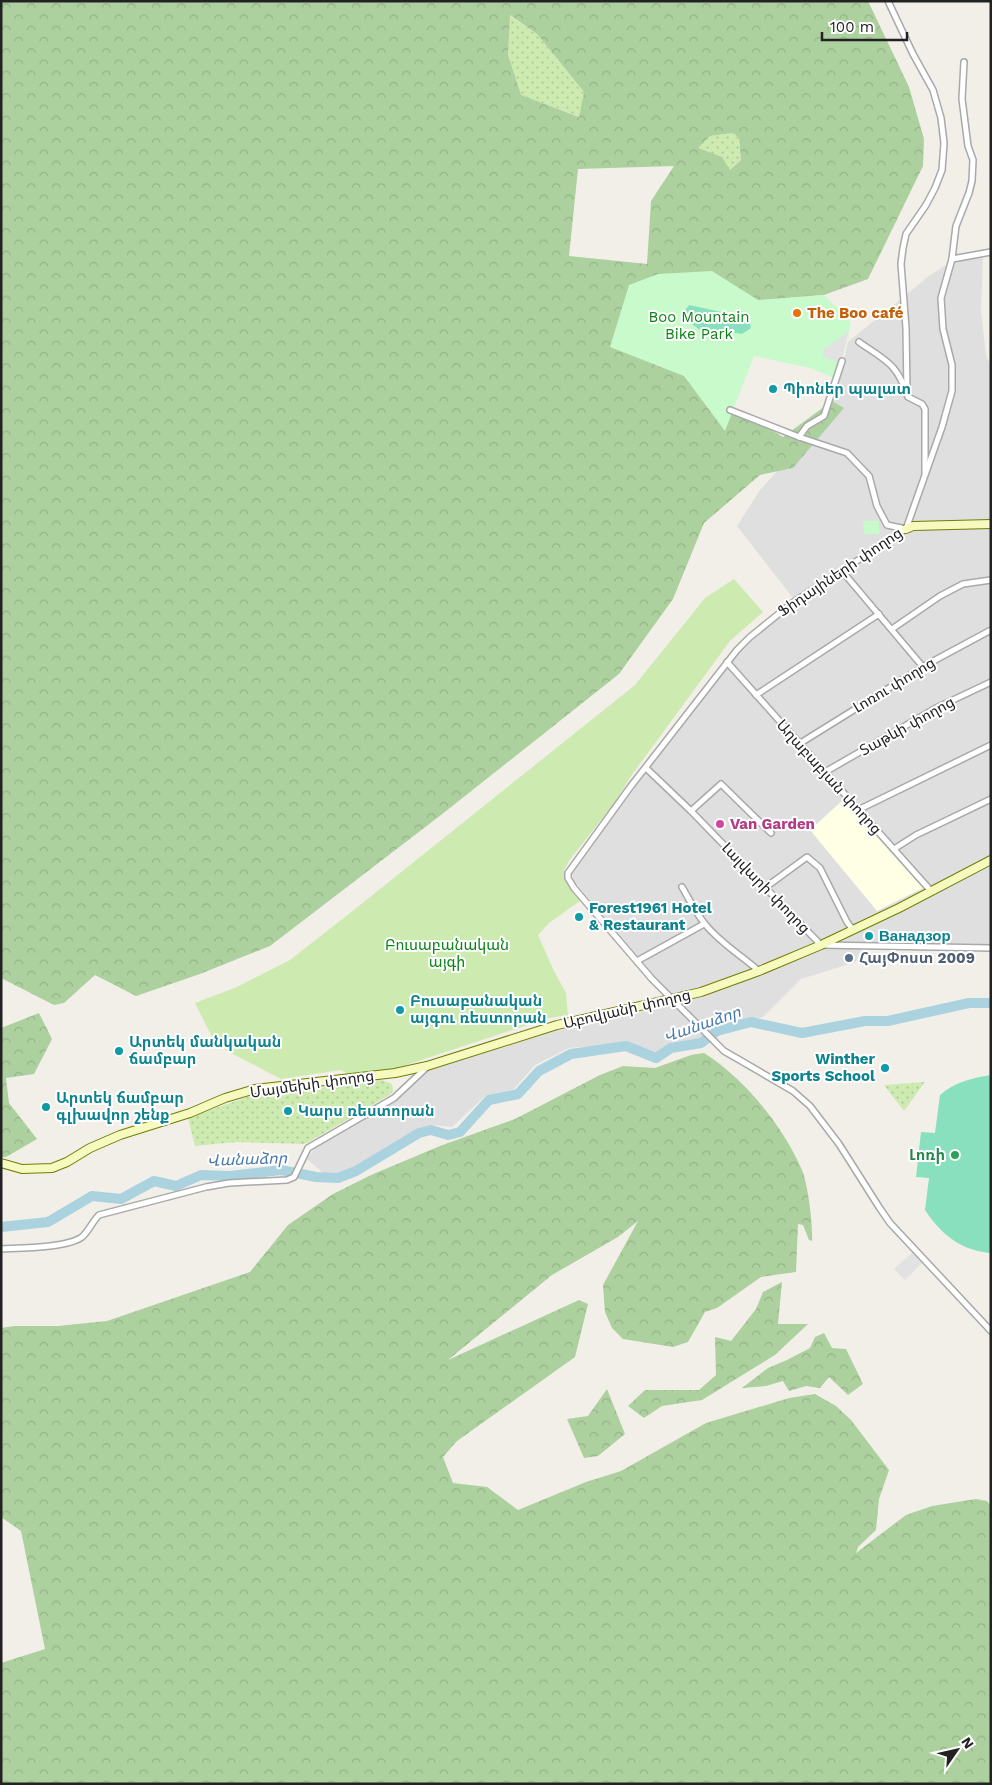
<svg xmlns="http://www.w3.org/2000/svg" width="992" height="1785" font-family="'Work Sans','Noto Sans Armenian',sans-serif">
<defs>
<pattern id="grass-dots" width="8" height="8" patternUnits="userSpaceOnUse" patternTransform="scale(1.25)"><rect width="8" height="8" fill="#cdebb0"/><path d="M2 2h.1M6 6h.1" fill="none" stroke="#b0c997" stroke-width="1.8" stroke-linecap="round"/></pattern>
<pattern id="forest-crowns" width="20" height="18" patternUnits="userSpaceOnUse" patternTransform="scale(1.25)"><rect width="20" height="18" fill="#add19e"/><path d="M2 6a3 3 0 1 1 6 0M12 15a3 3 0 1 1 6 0" fill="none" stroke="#95b388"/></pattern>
</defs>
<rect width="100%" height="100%" fill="#f2efe9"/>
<path fill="#e0dfdf" d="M983,258L981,311L986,355L991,366V947L864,943L856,962L801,979L763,1017L716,1028L700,1041L670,1045L655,1055L626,1043L569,1048L535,1065L514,1089L485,1096L452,1127L433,1125L420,1128L359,1164L339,1174L323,1173L307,1159L320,1141L390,1102L427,1071L560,1029L671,1005L669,993L574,881L572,874L650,767L739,651L769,624L796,602L737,526L760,490L825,419L839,380L848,342L929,276L954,260Z"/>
<path fill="#ffffe5" d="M843,800L876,836L923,888L877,911L810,830Z"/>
<g fill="url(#grass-dots)">
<path d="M509,15L537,34L584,92L580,117L520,95L508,55Z"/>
<path d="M733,133L739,138L741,160L730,170L697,148L710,136Z"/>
<path d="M382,1080L392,1084L393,1090L391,1094L307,1143L303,1144L236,1142L195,1146L188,1118L247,1097Z"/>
<path d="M925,1082L904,1111L884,1085Z"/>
</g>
<g fill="url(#forest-crowns)" fill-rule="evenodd">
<path d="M1,1H868L909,87L924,139L923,166L868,279L824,295L788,298L740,350L727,403L783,437L832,401L844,408L793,468L760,475L704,523L673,599L619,674L441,815L270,946L200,974L136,996L95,975L64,1003L54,1005L1,978ZM510,15L537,34L584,92L579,117L521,95L508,55ZM733,133L739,138L741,160L730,170L722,157L698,148L710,136ZM674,166L651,201L647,264L569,256L578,169Z"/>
<path d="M39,1013L52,1039L34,1074L6,1078L9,1103L37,1139L6,1157H1V1028Z"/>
<path d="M704,1053C744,1078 783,1126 802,1170C808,1184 813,1225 812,1241L809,1240L803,1225L798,1224L796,1272L761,1277L717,1308L705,1312L688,1342L673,1347L623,1339L612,1328L605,1312L603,1285L638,1221L618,1237L552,1275L448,1360L579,1300L588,1304L575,1357L457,1441L443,1457L453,1483L487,1487L518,1510L586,1482L621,1471L706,1423L789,1398L815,1394L836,1406L851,1420L889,1470L879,1499L876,1530L858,1547L856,1553L906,1515L932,1506L976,1499L987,1501L991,1506V1784H1V1663L45,1649L21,1531L1,1517V1328L14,1326H58L107,1321L250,1272L288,1225L333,1194L371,1175L440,1146L515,1119L600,1075L623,1066L655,1068L691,1055Z"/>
<path d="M782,1282L778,1324H808L775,1355L702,1400L662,1406L644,1418L628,1406L645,1390H699L716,1375L715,1337L731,1341L756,1309L763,1292Z"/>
<path d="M824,1333L832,1348L846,1349L863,1384L848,1395L829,1377L820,1388L806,1386L789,1391L783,1381L766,1386L742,1388L768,1368L787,1360L810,1348L815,1337Z"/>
<path d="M607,1389L625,1434L598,1456L584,1458L567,1419L588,1416Z"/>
</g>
<g fill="#c8facc">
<path d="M712,271L758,300L824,295L851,322L837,379L810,368L754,356L725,431L684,376L610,347L629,285L658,274Z"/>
<path d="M863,521H879V534H864Z"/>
</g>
<path fill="#cdebb0" d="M734,579L763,612L730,641L631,776L616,801L571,858L564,870V875L569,886L580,901L549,923L538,935L554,971L566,993L568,1015L549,1018L397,1068L348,1074L341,1070L281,1079L227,1051L213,1039L195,1003L237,987L290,960L350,913L635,685L705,598Z"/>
<g fill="#88e0be">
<path d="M689,305L749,318L751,328L742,334L723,331L700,330L681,316Z"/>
<path d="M991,1075V1253C961,1251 941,1234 925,1210L929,1178L916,1177L921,1132L935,1133L940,1095C955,1082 972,1078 991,1075Z"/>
</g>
<g fill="#e2e2e2">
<path d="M849,331L841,363L824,357L822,351Z"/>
<path d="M913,1252L923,1262L905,1280L894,1269Z"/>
</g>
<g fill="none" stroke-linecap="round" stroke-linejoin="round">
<path stroke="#aad3df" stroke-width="10" d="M1,1227L48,1222L92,1196L121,1199L154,1181L176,1186L201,1175L230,1176L281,1170L316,1177L338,1178L356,1171L419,1133L431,1130L448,1135L460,1132L489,1100L518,1094L539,1071L571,1054L626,1046L656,1058L671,1048L701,1043L717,1031L751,1022L802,1033L865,1021H888L969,1003H991"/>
<defs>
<g id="street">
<path d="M888,1L913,54L933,90L941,118L944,143L942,170L935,188L926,205L906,234L903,248L901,264L906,328L907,392"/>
<path d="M964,62L962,99L968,146L973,160L972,181L969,193L956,226L952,259L941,298L943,329L952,365V391L942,427L906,529L792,603L750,637L737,650L631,786L568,873V878L574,888L652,979L724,1051L793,1091L810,1106L839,1144L879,1207L890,1223L991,1331"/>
<path d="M952,259L991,252"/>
<path d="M859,342C886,361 897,363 908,397L922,404L925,409V473"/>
<path d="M730,410L799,437L847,453L869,476L877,506L887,525L906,529"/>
<path d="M799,437L807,426L824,416L842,361"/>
<path d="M842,571L923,667"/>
<path d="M892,629L940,596L963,584L991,580"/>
<path d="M727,662L931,891"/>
<path d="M756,695L879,614"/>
<path d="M799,744L926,665L991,630"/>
<path d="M646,768L691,811L821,945L991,948"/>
<path d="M825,772L938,707L991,682"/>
<path d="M858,810L991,745"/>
<path d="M691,811L721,784L771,833"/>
<path d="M894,849L916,835L991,799"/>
<path d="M682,887C689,899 696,913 705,924C720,943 741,955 759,971"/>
<path d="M766,887L807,857L820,868L847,922L853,930"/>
<path d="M637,961L704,924"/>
<path d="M1,1249C21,1248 67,1248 82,1237C89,1231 92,1222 99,1215L206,1187L229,1183L287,1180L294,1177L308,1148L394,1098L427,1067"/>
</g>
<g id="secondary">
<path d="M906,529L913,526L991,524"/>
<path d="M1,1163L22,1169L52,1168L67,1162L90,1148L120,1135L190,1113L225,1098L255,1089L395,1073L427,1066L557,1025L701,992L759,971L821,945L899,908L991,860"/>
</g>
</defs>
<use href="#street" stroke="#a9a9a9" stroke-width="8"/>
<use href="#secondary" stroke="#707d05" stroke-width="10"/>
<use href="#street" stroke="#fff" stroke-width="5"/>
<use href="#secondary" stroke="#f7fabf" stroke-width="8"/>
</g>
<circle fill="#e8710a" stroke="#fff" stroke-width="2" cx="797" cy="313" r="5"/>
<g fill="#0f9aa8" stroke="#fff" stroke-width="2">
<circle cx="773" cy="389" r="5"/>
<circle cx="579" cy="917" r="5"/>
<circle cx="869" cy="936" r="5"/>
<circle cx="400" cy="1010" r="5"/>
<circle cx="119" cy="1051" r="5"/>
<circle cx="885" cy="1068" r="5"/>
<circle cx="46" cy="1107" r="5"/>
<circle cx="288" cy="1111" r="5"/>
</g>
<circle fill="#d1479c" stroke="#fff" stroke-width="2" cx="720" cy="824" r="5"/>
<circle fill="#5c6f8a" stroke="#fff" stroke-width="2" cx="849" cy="958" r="5"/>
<circle fill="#2e9e5b" stroke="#fff" stroke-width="2" cx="955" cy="1155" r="5"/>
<g text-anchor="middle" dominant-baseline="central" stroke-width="4" stroke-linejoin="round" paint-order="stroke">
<g font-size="15" font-weight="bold" fill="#c56008" stroke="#fff" text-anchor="start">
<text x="807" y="313">The Boo café</text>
</g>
<g font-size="15" fill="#0c8416" stroke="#fff">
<text x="699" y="317">Boo Mountain<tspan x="699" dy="17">Bike Park</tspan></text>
<text x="447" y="945">Բուսաբանական<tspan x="447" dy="17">այգի</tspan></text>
</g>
<g font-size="15" font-weight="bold" fill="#0d838f" stroke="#fff" text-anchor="start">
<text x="783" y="389">Պիոներ պալատ</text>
<text x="589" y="908">Forest1961 Hotel<tspan x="589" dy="17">&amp; Restaurant</tspan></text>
<text x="879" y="936">Ванадзор</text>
<text x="410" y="1001">Բուսաբանական<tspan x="410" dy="17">այգու ռեստորան</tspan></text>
<text x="129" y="1042">Արտեկ մանկական<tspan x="129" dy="17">ճամբար</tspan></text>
<text x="875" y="1059" text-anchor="end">Winther<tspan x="875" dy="17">Sports School</tspan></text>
<text x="56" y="1098">Արտեկ ճամբար<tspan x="56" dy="17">գլխավոր շենք</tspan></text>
<text x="298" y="1111">Կարս ռեստորան</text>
</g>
<g font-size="15" fill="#222" stroke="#fff">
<text transform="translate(840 572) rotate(-34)">Ֆիդայիների փողոց</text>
<text transform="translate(894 685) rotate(-31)">Լոռու փողոց</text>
<text transform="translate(907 726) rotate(-29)">Տաթևի փողոց</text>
<text transform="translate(829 777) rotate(48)">Աղաբաբյան փողոց</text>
<text transform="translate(766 888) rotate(46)">Լալվարի փողոց</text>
<text transform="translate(627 1009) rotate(-13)">Աբովյանի փողոց</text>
<text transform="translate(312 1084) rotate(-8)">Մայմեխի փողոց</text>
</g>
<g font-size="15" font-weight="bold" fill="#b23c85" stroke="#fff" text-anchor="start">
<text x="730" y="824">Van Garden</text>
</g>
<g font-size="15" font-weight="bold" fill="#4e5e75" stroke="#fff" text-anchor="start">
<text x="859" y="958">ՀայՓոստ 2009</text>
</g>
<g font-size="15" font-weight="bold" fill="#27864d" stroke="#fff" text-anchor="end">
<text x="945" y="1155">Լոռի</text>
</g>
<g font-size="16" font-style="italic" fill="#4a7aab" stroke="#fff">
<text transform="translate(702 1024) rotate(-19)">Վանաձոր</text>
<text transform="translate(247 1159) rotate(-2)">Վանաձոր</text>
</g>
</g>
<rect width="992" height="1785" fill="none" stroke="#222222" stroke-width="5"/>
<g transform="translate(957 1750) rotate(56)" stroke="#ffffff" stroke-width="4" paint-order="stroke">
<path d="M0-4L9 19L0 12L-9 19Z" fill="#222222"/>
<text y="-8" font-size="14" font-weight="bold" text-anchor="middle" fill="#222222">N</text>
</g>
<path d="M822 32v8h85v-8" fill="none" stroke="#222222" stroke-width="2.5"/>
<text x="830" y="32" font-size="15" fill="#222222" stroke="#ffffff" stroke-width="4" paint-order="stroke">100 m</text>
</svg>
